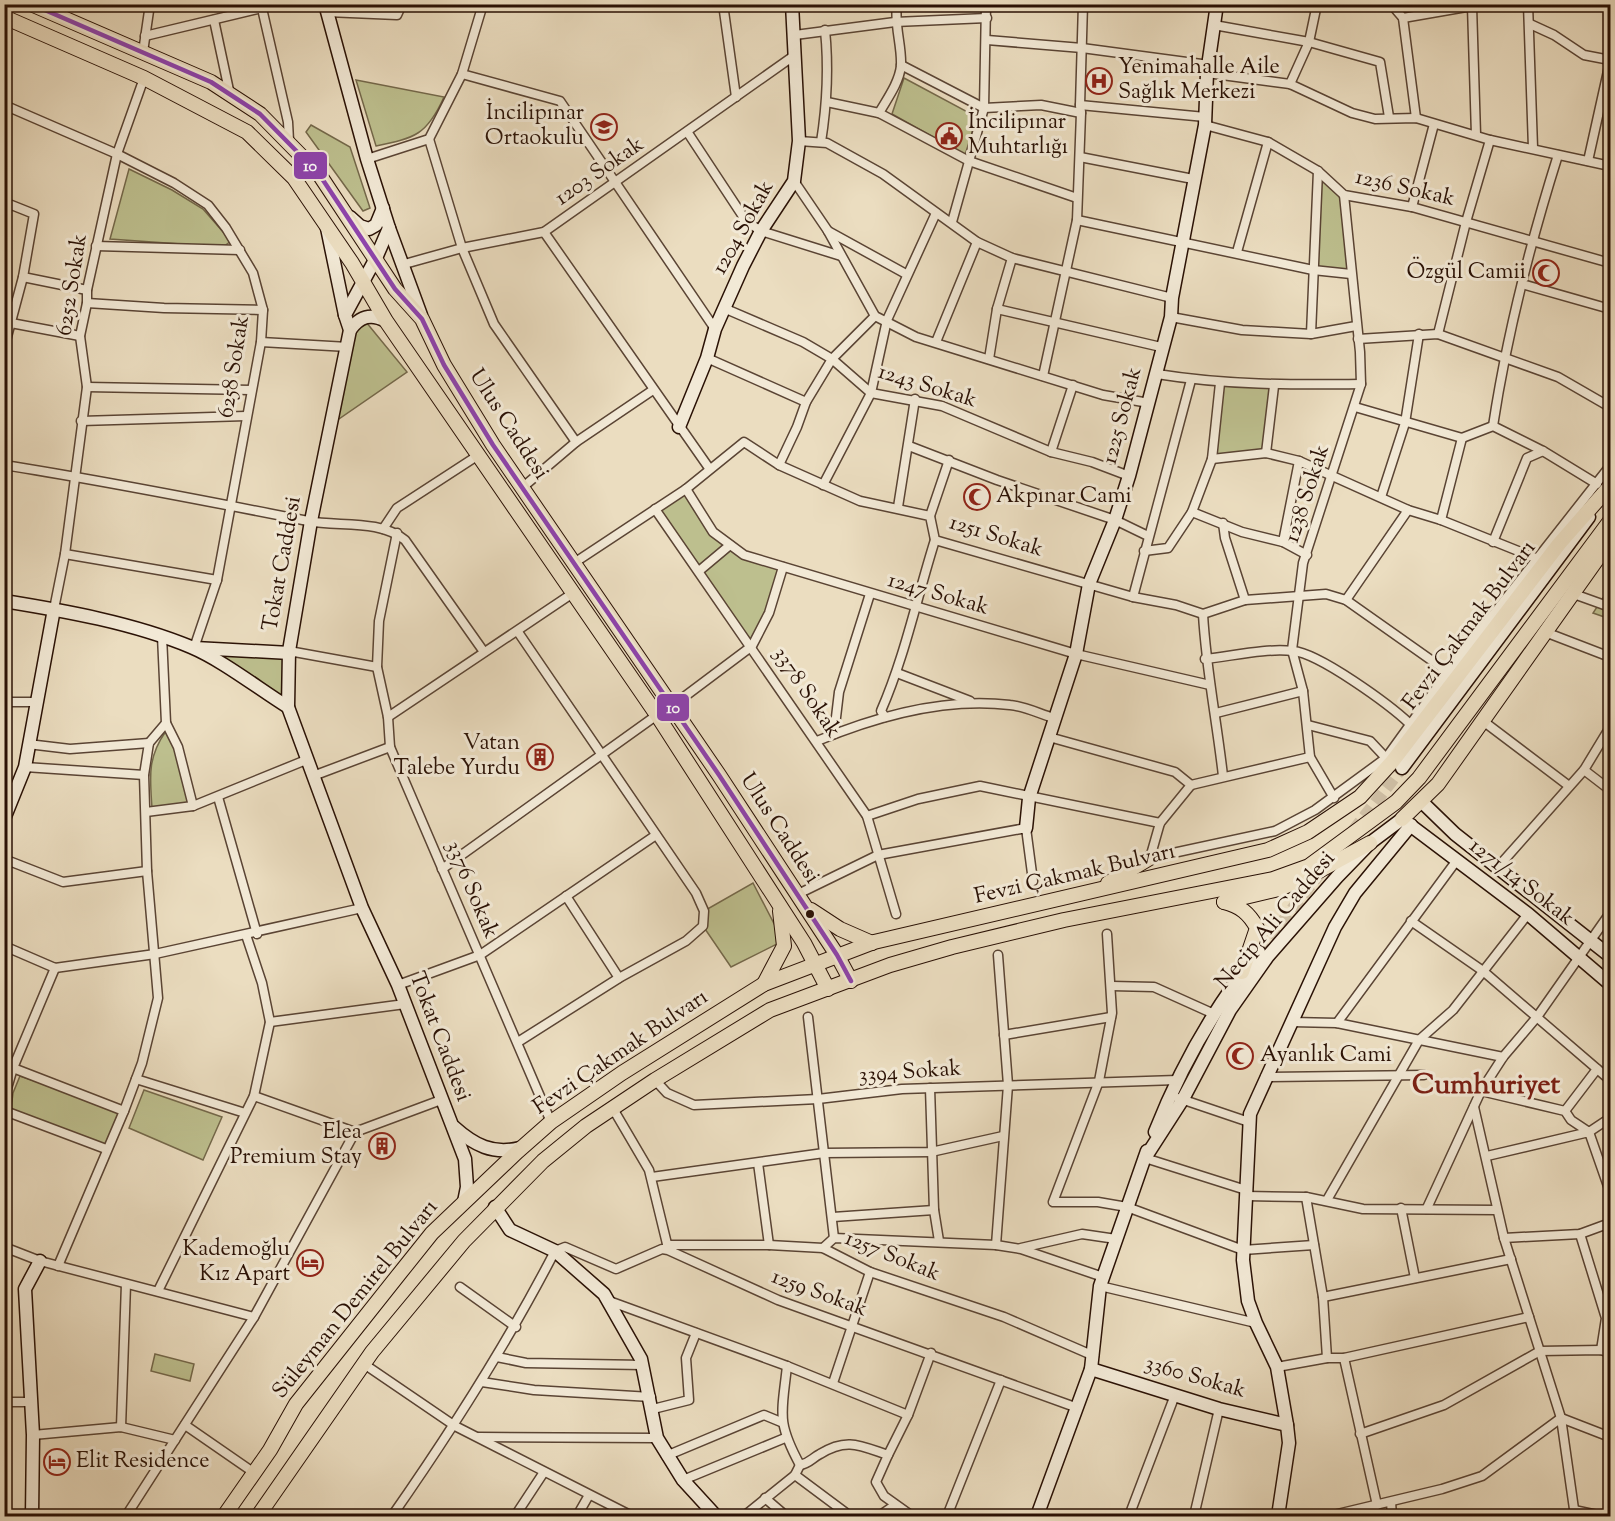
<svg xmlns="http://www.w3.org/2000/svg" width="1615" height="1521" font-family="'Sorts Mill Goudy',serif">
<rect width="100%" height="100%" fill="#ebddc0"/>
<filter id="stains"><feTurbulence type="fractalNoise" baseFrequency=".00333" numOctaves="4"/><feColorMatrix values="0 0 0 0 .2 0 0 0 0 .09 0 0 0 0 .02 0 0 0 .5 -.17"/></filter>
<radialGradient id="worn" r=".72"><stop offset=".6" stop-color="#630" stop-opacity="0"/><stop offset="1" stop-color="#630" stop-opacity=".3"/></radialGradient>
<g fill="#bdbf8e" stroke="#74684a" stroke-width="1.5">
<path d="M904,78L977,117L965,155L892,114Z"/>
<path d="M356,80L444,97C427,135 415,138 376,146Z"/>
<path d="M311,125L350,147L370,208L363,211L306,132Z"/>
<path d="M129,169L172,190L203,209L231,241L223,247L110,239Z"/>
<path d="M1318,171L1344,195L1351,274L1313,270Z"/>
<path d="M366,322L407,372L333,423L353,336L358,325Z"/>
<path d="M1220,383L1274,386L1266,453L1212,459Z"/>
<path d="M686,489C718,540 725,549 783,567L752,646L655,509Z"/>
<path d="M1610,587V619L1593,613Z"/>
<path d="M194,648L290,653L288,707Z"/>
<path d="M166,731L175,748L188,803L152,808C150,777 147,758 166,731Z"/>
<path d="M753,883L783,941L731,967L703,926L704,911Z"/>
<path d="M20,1076L124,1111L106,1149L11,1109L13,1093Z"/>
<path d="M144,1090L222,1117L203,1160L129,1128Z"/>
<path d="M155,1354L194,1364L190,1381L151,1371Z"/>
</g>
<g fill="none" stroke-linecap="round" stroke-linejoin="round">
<g stroke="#cebea4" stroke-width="12" stroke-dasharray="12 6" stroke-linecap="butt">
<path d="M1353,831L1402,768"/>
<path d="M1259,952L1324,868"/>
</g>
<defs>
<g id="street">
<path d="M261,4L288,122L289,141"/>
<path d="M723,4L736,97"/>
<path d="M1391,4L1403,18L1416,118"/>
<path d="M1528,4L1533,148"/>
<path d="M327,12L397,15L402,4"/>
<path d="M1403,18L1472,6L1476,135"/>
<path d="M214,20L230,95"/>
<path d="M1530,24L1554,35L1584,55L1610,60"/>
<path d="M1214,25L1309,42L1380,62L1389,117"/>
<path d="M795,35L895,22L987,18"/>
<path d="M145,36L262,8"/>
<path d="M987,40L1082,48L1209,65"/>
<path d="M143,52L150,4"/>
<path d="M901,65L984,108L1041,105L1081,113L1080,105L1205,117"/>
<path d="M1207,73L1290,84L1352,113L1375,119L1416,118L1490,140L1610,166"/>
<path d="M462,74L560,101L715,329"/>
<path d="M1290,84L1309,42L1317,4"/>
<path d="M827,102L879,113L969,161L1077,198"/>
<path d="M4,105L117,154L174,183L208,205L226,228L253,273L263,310L261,342L217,580L194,648"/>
<path d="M1080,105L1083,4"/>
<path d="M879,113C887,99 899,83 901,66C902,45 894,26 897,4"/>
<path d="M1205,125L1268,142L1318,171L1344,195L1412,207L1610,263"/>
<path d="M688,133L746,221L761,231L841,256"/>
<path d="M429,139L462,248L494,324L576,442"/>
<path d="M799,141L827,143L883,174L977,242L1012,258L1172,298"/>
<path d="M821,142C827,104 829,69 825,30"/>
<path d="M1080,157L1193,179"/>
<path d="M367,159L429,139L462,74L483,4"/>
<path d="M1588,161L1610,62"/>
<path d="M794,181L828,231L875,316L916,337L1103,395L1149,403"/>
<path d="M4,202L34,214L23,277L4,348"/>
<path d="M1412,207L1434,124"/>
<path d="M1077,220L1313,270L1351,274"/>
<path d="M952,222L984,108L986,4"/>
<path d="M828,231L906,274"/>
<path d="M544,232L709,468"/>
<path d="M96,246L240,250"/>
<path d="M1237,252L1268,142"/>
<path d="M401,265L462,248L544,232L795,55"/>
<path d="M23,277L87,290"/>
<path d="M1522,284L1610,309"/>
<path d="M87,303L164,308L263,310"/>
<path d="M726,309L803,342L832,359L871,393L942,406L1051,452L1092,462L1129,476"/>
<path d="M997,309L1161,347"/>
<path d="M1171,317L1242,330L1311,334L1356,326"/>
<path d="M11,323L80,336"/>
<path d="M1311,334L1318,171"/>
<path d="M1438,334L1466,222L1490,140"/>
<path d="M1358,339L1438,334L1558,377L1610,407"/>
<path d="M261,342L348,347"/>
<path d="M936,342L977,242"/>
<path d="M707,358L806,402"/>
<path d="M989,359L997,309L1012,258"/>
<path d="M1157,374C1225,385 1292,385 1361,384"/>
<path d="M1043,376L1077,220L1081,113"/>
<path d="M87,387L251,390"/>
<path d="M1355,407L1462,438L1493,426L1543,451L1597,484"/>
<path d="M81,421L246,416"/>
<path d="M1493,426C1507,334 1530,244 1558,155"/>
<path d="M909,446L997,480L1115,520L1148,536"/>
<path d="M1051,452L1073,385"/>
<path d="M1266,453L1274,386"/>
<path d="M1212,459L1266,453L1299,461L1408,510L1441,520L1538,559"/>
<path d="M4,465C106,481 207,501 308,521C339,527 379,519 405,540L484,652"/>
<path d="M779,465L797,427L806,402L832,359L875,316"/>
<path d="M823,485L871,393L887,320L936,213"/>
<path d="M523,487L576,442L653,390"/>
<path d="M686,489L713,532L744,555L1076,654L1210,685"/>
<path d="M1381,497L1405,423L1419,334"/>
<path d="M898,507L915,399"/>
<path d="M655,509L867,816L896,914"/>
<path d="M1192,512L1242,532L1283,542L1307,555"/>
<path d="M930,516L949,460"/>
<path d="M1441,520L1462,438"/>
<path d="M1223,523L1225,538L1245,600"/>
<path d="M383,529L397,508L477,456"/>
<path d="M397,533L379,621L377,667L388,717L390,747L551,1122"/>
<path d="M1283,542L1299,461"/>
<path d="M1493,542L1527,458L1543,451"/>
<path d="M1144,551L1168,548L1192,512L1212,459L1220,383"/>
<path d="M65,554L217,580"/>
<path d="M574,563L686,489L744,442L779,465L860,501L930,516L935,540L1133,597L1176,605L1203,614L1245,600L1326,594L1346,600L1448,672"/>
<path d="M699,571L730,545"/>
<path d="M1571,593L1610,607"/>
<path d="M1133,597L1191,380"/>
<path d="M1346,600L1408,510"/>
<path d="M54,609L65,554L87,387L80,336L87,303V290L117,154L144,78"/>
<path d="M1203,614C1206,669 1217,722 1223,776"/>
<path d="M518,632L696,893L704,911L703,926L686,941L619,978L518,1042"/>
<path d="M1545,632L1610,657"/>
<path d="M289,651L377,667"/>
<path d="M1205,659C1233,656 1265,648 1293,651C1319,653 1390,705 1410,724"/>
<path d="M897,673L970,701"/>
<path d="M4,702H36"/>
<path d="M672,706L752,646L769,613L783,567"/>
<path d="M1216,713L1303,691"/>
<path d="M388,717L573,593"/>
<path d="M885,717L881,711C905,656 917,597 935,540"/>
<path d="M1483,721L1569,786"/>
<path d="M166,723L178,747L193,806"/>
<path d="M1308,725L1370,741L1386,758"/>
<path d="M834,734L839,692L870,594"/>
<path d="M1049,737L1175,772L1191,785L1310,757"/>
<path d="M817,741C877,716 945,697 1010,705C1024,706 1040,714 1054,718"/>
<path d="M28,744L70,749L149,743"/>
<path d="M25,767L144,775"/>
<path d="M1584,770L1610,790"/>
<path d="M313,776L390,747"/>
<path d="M1191,785L1160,823L1150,858L1275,831L1315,810L1386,758L1448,672L1610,466"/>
<path d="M218,797L257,934"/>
<path d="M1334,798L1310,757L1303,691L1292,650L1303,563L1361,384L1360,352L1344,195"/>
<path d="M146,812L193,806L306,760"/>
<path d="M867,816L918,799L980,786L1160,823"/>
<path d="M4,859L63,882L147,871"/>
<path d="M1498,867L1584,770L1610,727"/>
<path d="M442,869L657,715"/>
<path d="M796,895L878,855L1026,828L1033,881"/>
<path d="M566,896L619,978"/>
<path d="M1411,921L1483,971L1610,1080"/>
<path d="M1107,934L1112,1013L1099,1081L1053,1202H1098L1127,1207L1243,1250L1314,1245"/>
<path d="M4,946L55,968L155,954L362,908"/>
<path d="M398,985L480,955L656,835"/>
<path d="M1112,986L1154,987L1214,1014"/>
<path d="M808,1017L834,1238"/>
<path d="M270,1022L405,1004"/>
<path d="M1292,1022L1337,1023L1503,1057"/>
<path d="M1337,1023L1457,860"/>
<path d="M1004,1035L1111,1017"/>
<path d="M13,1068L124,1111"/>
<path d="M1265,1077L1424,1075"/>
<path d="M136,1079L245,1113"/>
<path d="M655,1080L667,1093L694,1105L818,1099L902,1089L1177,1080"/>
<path d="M930,1088L934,1210L939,1241"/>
<path d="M1481,1091L1565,1111L1571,1120L1589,1132L1610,1118"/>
<path d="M254,1096L355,1132L441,1100"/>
<path d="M1178,1098L1249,1122"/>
<path d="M612,1107L649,1170L668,1248"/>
<path d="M1474,1107L1504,1238L1561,1418L1575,1516"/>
<path d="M5,1111L106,1149"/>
<path d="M1565,1111L1597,1069"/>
<path d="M4,1122L6,1092L13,1068L55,968"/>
<path d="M1487,1156L1589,1132L1610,1192"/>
<path d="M1145,1158L1246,1190"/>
<path d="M758,1163L769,1245"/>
<path d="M652,1177L824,1153L931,1152L1003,1136"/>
<path d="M1246,1196L1306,1197L1363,1209L1497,1210"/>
<path d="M1306,1197L1323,1297L1327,1358"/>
<path d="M1327,1200L1419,1040L1453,1010L1528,914"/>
<path d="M1401,1208L1415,1278"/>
<path d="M1427,1208L1481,1091L1503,1057L1537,1017L1610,913"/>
<path d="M833,1217L934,1210"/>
<path d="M1580,1234L1606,1318L1601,1350"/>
<path d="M1504,1238L1580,1234L1610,1223"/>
<path d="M667,1245H769L823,1248L870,1272L1004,1317L1094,1356"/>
<path d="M996,1245L1008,1085L998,955"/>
<path d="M4,1247L40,1261L254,1317"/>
<path d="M823,1248L834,1238L996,1245L1021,1249L1103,1277"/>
<path d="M1021,1248L1082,1234L1116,1239"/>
<path d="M58,1266L124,1111L142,1063L158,998L147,871L144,775L149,743L166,723L162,636"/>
<path d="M1100,1286L1256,1323"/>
<path d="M460,1287L516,1327"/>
<path d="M158,1291L254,1096L270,1022L262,983L246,935"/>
<path d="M1323,1297L1511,1259"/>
<path d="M609,1301L787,1366L908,1415"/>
<path d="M497,1357L526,1363L643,1365"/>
<path d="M1344,1358L1377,1505"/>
<path d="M364,1364L455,1426L632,1516"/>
<path d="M787,1366C782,1413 776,1421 800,1465C810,1463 812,1458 820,1454C847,1437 861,1446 888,1455L876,1482L884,1496L912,1516"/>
<path d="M1277,1367L1327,1358H1344L1529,1317"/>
<path d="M482,1382L534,1390L651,1397"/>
<path d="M833,1383L870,1272"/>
<path d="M4,1402H31"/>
<path d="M653,1409L689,1400L686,1358L696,1333"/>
<path d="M1561,1418L1610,1437"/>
<path d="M185,1425L253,1472"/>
<path d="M121,1427L126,1284"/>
<path d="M1360,1434L1444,1405L1540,1351L1601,1350L1610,1353"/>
<path d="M33,1435L121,1427L175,1440"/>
<path d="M479,1437L657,1438"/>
<path d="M888,1455L908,1415L931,1353"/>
<path d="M666,1456L764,1415L781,1422"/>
<path d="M795,1475L850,1516"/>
<path d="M683,1480L785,1438"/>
<path d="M765,1498L786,1516"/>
<path d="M1391,1502L1392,1516"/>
<path d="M1574,1510L1602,1516"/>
<path d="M126,1516L254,1317L355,1132"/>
<path d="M392,1516C452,1430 507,1344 555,1251L565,1247L616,1269L662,1249L668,1250L778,1300L1075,1407"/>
<path d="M515,1516L544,1472"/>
<path d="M577,1516L589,1495"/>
<path d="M744,1516L795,1475L800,1465"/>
<path d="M879,1516L895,1505"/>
<path d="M947,1516L1001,1380"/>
<path d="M1129,1516L1175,1395"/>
<path d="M1194,1516L1219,1409"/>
<path d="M1329,1516L1442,1489L1482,1476L1561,1418"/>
</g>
<g id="secondary">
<path d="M325,4L367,159L389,228L376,258L345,315L350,330L311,521L289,651L288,707L362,908L398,985L465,1159L467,1187L464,1202"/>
<path d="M350,217L360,226L369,229L376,225L383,208"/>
<path d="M327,228L345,315"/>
<path d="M389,228L421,315"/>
<path d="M350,330C360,316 371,313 386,321"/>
<path d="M679,427L707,358L715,329L743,266L761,231L794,181L799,141L792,4"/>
<path d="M4,601C66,611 133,623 191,647C222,660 259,689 288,707"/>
<path d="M195,648L290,653"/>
<path d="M1402,768L1589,517"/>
<path d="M1422,802L1455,834L1610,956"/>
<path d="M4,819L25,767L54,609"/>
<path d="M1026,828L1029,798L1076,654L1089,584L1115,520L1129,476L1171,317L1172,298L1205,125L1207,73L1217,4"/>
<path d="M454,1127C474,1145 493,1155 520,1148"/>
<path d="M1155,1132C1181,1066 1214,1007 1259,952"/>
<path d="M1145,1158L1183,1099L1230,1010L1268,956L1337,877L1370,843L1402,819L1528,914L1610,984"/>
<path d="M495,1207L510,1230L555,1251L604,1294L641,1359L657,1438L683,1480L716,1516"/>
<path d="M1091,1369L1219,1409L1287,1425"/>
<path d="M32,1516L33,1435L25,1289L40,1261"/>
<path d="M1037,1516L1091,1369L1100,1286L1147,1151"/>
<path d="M1278,1516L1289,1443L1287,1425L1277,1367L1256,1323L1248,1301L1243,1260L1250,1114L1335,927L1355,893L1411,825"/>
</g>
<g id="primary">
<path d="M31,4L211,82L260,114L319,174L395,289L422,319L444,365L493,445L719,775L837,955L851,981"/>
<path d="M4,17L144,78L247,132L294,178L352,263L386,321L657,715L804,943L828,989"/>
<path d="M1402,819L1438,784L1610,541"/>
<path d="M1108,883L1150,858"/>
<path d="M1224,902L1279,889L1306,878L1370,843"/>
<path d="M1224,902C1240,906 1249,913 1257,928L1242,972"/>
<path d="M811,910L840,929L872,943"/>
<path d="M764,984L784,946L780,911"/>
<path d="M224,1516L270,1450L296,1404L400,1273L432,1233L517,1152L551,1122L622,1073L764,984L874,942L1268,850L1308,832L1360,797L1392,762L1559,544L1610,486"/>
<path d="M258,1516L372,1352L464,1241L543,1161L586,1126L655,1080L770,1010L890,965L952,947L1064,920L1273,879L1309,866L1396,802L1419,778L1610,521"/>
</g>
</defs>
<use href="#street" stroke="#5a4434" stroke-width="11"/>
<use href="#secondary" stroke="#2a1105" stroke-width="15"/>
<use href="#primary" stroke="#2a1105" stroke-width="16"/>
<use href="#street" stroke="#f2e9d6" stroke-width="8"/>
<use href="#secondary" stroke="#f2e9d6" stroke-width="12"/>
<use href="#primary" stroke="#ebddc0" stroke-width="14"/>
<defs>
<path id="bus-1" d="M31,4L211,82L260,114L319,174L395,289L422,319L444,365L493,445L719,775L837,955L851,981"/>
</defs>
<use href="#bus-1" stroke="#f2e9d6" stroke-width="9"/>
<use href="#bus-1" stroke="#8e44ad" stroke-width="4.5"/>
</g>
<defs>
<symbol id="hospital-ring" viewBox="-11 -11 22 22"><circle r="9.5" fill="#f2e9d6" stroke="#8f2418" stroke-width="1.5"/><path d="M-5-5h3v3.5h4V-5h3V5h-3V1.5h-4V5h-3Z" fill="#8f2418"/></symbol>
<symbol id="school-ring" viewBox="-11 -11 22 22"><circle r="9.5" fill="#f2e9d6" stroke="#8f2418" stroke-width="1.5"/><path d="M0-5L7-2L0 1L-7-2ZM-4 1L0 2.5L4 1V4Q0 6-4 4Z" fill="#8f2418"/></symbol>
<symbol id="civic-ring" viewBox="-11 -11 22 22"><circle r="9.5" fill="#f2e9d6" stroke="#8f2418" stroke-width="1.5"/><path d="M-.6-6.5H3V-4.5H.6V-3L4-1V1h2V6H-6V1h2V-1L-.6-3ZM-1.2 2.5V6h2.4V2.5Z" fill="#8f2418"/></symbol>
<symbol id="mosque-ring" viewBox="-11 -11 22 22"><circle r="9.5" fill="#f2e9d6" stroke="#8f2418" stroke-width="1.5"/><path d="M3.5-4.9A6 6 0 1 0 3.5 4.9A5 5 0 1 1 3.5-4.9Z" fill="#8f2418"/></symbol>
<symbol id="building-ring" viewBox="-11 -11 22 22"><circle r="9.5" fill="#f2e9d6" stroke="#8f2418" stroke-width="1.5"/><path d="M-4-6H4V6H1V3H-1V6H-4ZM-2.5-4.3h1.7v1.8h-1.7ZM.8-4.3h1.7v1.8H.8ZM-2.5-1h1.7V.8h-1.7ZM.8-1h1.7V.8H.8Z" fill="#8f2418"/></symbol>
<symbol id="hotel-ring" viewBox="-11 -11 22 22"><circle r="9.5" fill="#f2e9d6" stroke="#8f2418" stroke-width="1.5"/><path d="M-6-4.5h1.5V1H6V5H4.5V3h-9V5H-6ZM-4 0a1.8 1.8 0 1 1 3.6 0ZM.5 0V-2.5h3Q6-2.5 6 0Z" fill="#8f2418"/></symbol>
</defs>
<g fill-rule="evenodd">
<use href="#hospital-ring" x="1084" y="66" width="30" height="30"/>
<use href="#school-ring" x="589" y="112" width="30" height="30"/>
<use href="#civic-ring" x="934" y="121" width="30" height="30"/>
<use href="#mosque-ring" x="1531" y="258" width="30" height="30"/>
<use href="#mosque-ring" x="962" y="482" width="30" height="30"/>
<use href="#building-ring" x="525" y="742" width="30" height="30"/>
<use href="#mosque-ring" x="1225" y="1041" width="30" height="30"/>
<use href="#building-ring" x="367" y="1131" width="30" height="30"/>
<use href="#hotel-ring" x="295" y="1248" width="30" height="30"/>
<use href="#hotel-ring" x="42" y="1447" width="30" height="30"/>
</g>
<circle fill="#2a1105" stroke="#f2e9d6" stroke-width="2" cx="810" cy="914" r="5"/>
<g text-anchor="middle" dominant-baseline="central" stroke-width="6" stroke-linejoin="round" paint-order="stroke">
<g font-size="22" fill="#2a1105" stroke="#f2e9d6" text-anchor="start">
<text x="1118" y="68">Yenimahalle Aile<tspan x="1118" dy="25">Sağlık Merkezi</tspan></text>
<text x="584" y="114" text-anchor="end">İncilipınar<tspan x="584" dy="25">Ortaokulu</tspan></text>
<text x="968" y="123">İncilipınar<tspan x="968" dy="25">Muhtarlığı</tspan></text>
<text x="1526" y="273" text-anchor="end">Özgül Camii</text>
<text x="996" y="497">Akpınar Cami</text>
<text x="520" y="744" text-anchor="end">Vatan<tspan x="520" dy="25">Talebe Yurdu</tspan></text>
<text x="1260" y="1056">Ayanlık Cami</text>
<text x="362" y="1133" text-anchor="end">Elea<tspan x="362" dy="25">Premium Stay</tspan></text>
<text x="290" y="1250" text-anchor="end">Kademoğlu<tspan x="290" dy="25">Kız Apart</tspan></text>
<text x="76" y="1462">Elit Residence</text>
</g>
<g font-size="22" fill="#2a1105" stroke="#f2e9d6">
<text transform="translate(600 172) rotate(-35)">1203 Sokak</text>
<text transform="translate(1405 189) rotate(13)">1236 Sokak</text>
<text transform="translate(744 228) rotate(-61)">1204 Sokak</text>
<text transform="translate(73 285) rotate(-81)">6252 Sokak</text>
<text transform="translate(235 367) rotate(-81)">6258 Sokak</text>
<text transform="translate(927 387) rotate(17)">1243 Sokak</text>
<text transform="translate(1123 416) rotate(-75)">1225 Sokak</text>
<text transform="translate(508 425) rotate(57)">Ulus Caddesi</text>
<text transform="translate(1308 494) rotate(-72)">1238 Sokak</text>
<text transform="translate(996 537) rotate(17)">1251 Sokak</text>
<text transform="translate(283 564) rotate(-80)">Tokat Caddesi</text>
<text transform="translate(938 595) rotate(16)">1247 Sokak</text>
<text transform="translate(1470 626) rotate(-53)">Fevzi Çakmak Bulvarı</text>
<text transform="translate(806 693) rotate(56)">3378 Sokak</text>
<text transform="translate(779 829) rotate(57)">Ulus Caddesi</text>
<text transform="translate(1075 875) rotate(-13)">Fevzi Çakmak Bulvarı</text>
<text transform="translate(1521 883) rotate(38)">1271/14 Sokak</text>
<text transform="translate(471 890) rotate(67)">3376 Sokak</text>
<text transform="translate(1276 921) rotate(-50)">Necip Ali Caddesi</text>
<text transform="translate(439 1037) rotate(69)">Tokat Caddesi</text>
<text transform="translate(621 1053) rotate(-34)">Fevzi Çakmak Bulvarı</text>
<text transform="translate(910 1073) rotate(-4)">3394 Sokak</text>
<text transform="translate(892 1257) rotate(22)">1257 Sokak</text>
<text transform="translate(819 1294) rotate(20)">1259 Sokak</text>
<text transform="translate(356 1300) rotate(-51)">Süleyman Demirel Bulvarı</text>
<text transform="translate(1195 1378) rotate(16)">3360 Sokak</text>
</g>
<g font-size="28" font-weight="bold" fill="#7a1f14" stroke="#f2e9d6">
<text x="1486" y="1086">Cumhuriyet</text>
</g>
</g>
<g stroke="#f2e9d6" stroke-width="2">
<rect x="293" y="151" width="35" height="29" rx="6" fill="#8e44ad"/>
<rect x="656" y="693" width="34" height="29" rx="6" fill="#8e44ad"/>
</g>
<g font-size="16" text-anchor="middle" font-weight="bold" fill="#fff">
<text x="310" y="171">10</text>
<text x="673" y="713">10</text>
</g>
<rect width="1615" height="1521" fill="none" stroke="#ebddc0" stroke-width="24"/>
<rect x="6" y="6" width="1603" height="1509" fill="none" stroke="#2a1105" stroke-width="3"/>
<rect x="12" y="12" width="1591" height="1497" fill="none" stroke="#2a1105" stroke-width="1.5"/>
<rect width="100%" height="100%" filter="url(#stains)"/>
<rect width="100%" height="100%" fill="url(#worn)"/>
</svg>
